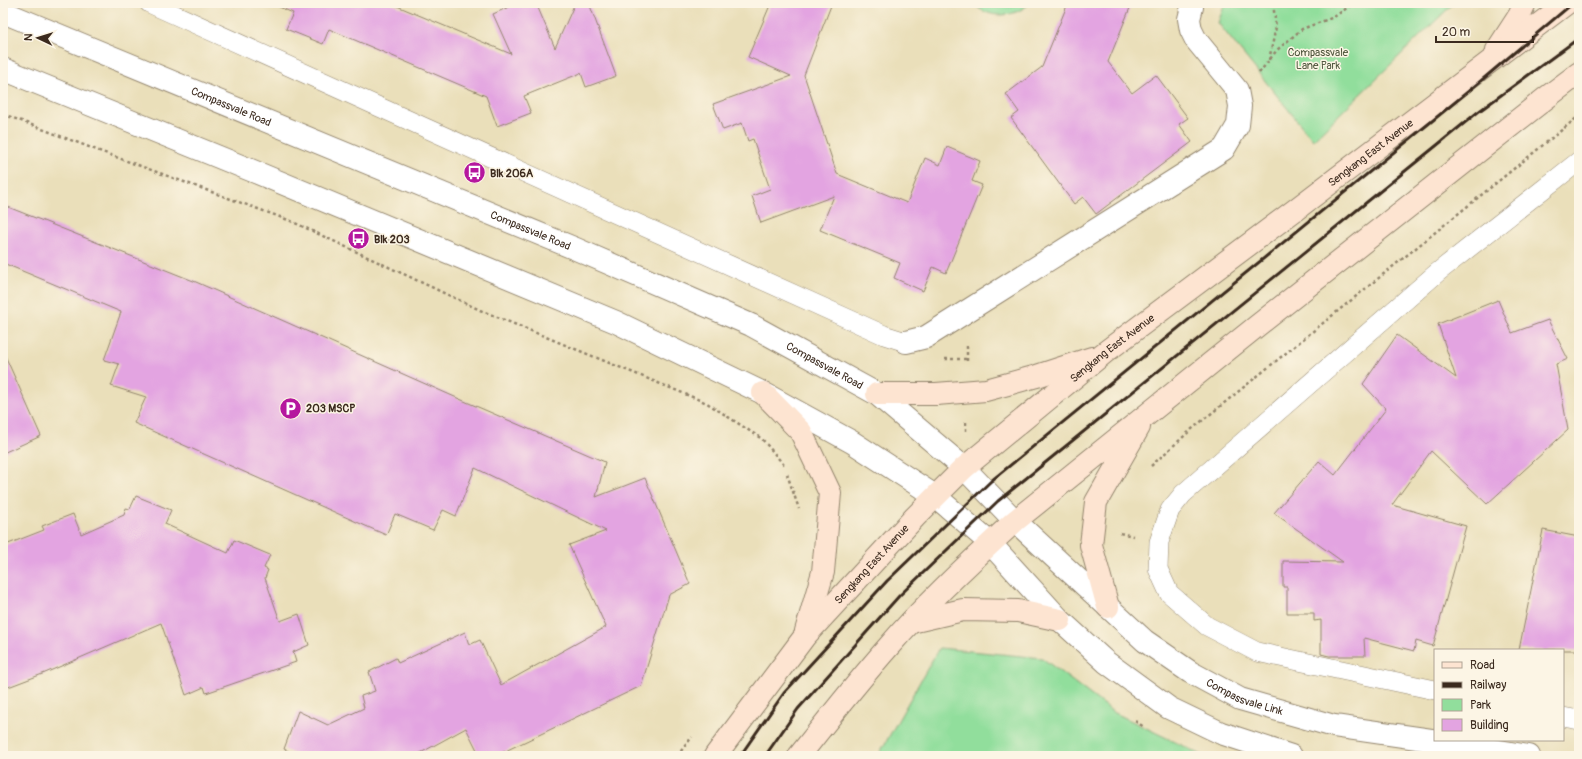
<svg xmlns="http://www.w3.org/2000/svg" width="1582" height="759" font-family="Pangolin,sans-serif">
<rect width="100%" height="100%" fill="#fcf5e5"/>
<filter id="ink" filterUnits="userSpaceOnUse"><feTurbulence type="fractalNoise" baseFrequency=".025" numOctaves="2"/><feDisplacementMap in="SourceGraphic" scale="8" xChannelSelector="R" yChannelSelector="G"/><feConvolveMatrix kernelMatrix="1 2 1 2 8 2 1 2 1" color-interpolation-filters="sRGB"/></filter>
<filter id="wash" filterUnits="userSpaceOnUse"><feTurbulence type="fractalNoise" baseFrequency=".012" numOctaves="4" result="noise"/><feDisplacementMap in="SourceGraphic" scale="16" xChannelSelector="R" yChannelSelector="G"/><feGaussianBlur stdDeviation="0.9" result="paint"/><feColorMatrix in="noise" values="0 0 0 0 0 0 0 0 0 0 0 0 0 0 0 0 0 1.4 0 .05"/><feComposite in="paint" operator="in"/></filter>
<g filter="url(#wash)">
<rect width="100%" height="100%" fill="#eadfba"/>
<g fill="#91de9c" stroke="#66845d">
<path d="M973,3H1030C1015,18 988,20 973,3Z"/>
<path d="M1225,3H1454L1313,140L1218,23Z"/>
<path d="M939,648L1042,658L1113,712L1204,756H878Z"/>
</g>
<g id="blocks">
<g fill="#e3a4e1">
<path d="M270,3H390L511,54L493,14L518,3H536L555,48L575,3H589L616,76L586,87L581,73L524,96L531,113L497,126L486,96L329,29L323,44L286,29L293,13Z"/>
<path d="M771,3H832L804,75L837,174L907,203L925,158L940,165L947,147L980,161L972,181L982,185L946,273L933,267L923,291L894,278L900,263L820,230L834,196L761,223L752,196L770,189L753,139L748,141L742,123L723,130L713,104L791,76L748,57Z"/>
<path d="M1068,3H1132L1108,62L1132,93L1156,75L1188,118L1179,124L1192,142L1096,214L1083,197L1074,204L1011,118L1019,112L1006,94L1042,67Z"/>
<path d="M3,205L196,282L448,394L605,462L596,497L645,478L690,584L669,595L641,686L495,756H480L466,728L415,756H298L284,749L298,711L328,725L364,708L361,696L375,691L369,672L396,658L398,663L465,632L469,645L480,640L501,685L606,627L569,545L606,531L475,468L456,516L443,510L433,530L395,514L386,535L134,423L146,397L111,386L119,364L104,360L121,312L3,263Z"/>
<path d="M1498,300L1512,333L1548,320L1568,359L1556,364L1568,430L1487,504L1431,451L1392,505L1466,526L1433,646L1416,641L1414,651L1364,638L1365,656H1329L1321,654V620L1314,621V613H1287V587H1283V561L1343,562L1274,513L1319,461L1335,475L1386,409L1363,384L1397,335L1456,378L1438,324Z"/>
<path d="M3,351L41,436L3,453Z"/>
<path d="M136,496L171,510L165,524L228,553L234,540L270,555L264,568L268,570L265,578L280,621L299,614L309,645L293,652L296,662L206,693L204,687L186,695L161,623L45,673L3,689V546L44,530L42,526L73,514L81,534L124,515L126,508L130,509Z"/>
<path d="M1543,530L1579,537V650H1519Z"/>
</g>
</g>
</g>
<g filter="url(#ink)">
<use href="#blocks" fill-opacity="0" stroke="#92846c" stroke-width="1"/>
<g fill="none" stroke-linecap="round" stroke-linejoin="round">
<defs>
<g id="service">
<path d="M149,3L884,335L906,342"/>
<path d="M1435,690L1257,652L1207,626L1169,593L1158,569L1159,542L1170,510L1183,494L1438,272L1579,161"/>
<path d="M1563,717L1579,720"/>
</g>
<g id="minor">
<path d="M906,342L926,337L1224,149L1238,125L1240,106L1237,90L1196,40L1191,30L1189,19L1192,7"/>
<path id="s1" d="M1015,521L1145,641L1190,672L1240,699L1334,726L1445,742L1529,756"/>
<path d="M990,543L1060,620L1106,662L1169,708L1221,733L1291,756"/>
</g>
<g id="tertiary">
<path id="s2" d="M3,12L576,249L751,325L877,394L964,468L1015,521"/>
<path d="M3,69L253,171L616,322L763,393L852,442L935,496L990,543"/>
</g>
<g id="secondary">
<path d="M1497,50L1519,16L1525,3"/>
<path d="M763,393L801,432L830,493L823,572L806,631"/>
<path d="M877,394H936L986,390L1037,376L1092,358"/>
<path d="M1108,607L1091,545L1096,502L1139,427"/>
<path d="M911,622L963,610L1018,611L1060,620"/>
<path id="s3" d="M715,756L805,636L915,517L964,468L1104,353L1295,210L1567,3"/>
<path d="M799,756C829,718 858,681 890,645C928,601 972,560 1015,521L1257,326L1546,98L1579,73"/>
</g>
</defs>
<use href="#service" stroke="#92846c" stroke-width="20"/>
<use href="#minor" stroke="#92846c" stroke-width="24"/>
<use href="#tertiary" stroke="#92846c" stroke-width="24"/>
<use href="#secondary" stroke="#92846c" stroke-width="24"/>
<g stroke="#92846c" stroke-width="2.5" stroke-dasharray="3 3" stroke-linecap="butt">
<path d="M1269,60L1276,27L1273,3"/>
<path d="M1259,73L1277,50L1302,29L1334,17L1354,3"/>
<path d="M3,114L102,152L291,221L480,310L707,403L762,439L784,465"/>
<path d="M967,346V361"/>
<path d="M945,359H967"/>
<path d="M966,431V420"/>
<path d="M1151,466L1192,429L1579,116"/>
<path d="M787,474L799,509"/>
<path d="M1120,533L1133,536"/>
<path d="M1135,721L1144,727"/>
<path d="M677,756L692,737"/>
</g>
<use href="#service" stroke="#fff" stroke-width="19"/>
<use href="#minor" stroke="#fff" stroke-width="22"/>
<use href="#tertiary" stroke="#fff" stroke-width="22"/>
<use href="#secondary" stroke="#fde4d1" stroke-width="22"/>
<g stroke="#3b2a1e" stroke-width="3">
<path d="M740,756L784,693L887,581L991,481L1470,90L1573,3"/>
<path d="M765,756L798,709L899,596L998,501L1478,112L1579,38"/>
</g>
</g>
</g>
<defs>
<symbol id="bus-disc" viewBox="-11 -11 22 22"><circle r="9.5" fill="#b5179e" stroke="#fcf5e5"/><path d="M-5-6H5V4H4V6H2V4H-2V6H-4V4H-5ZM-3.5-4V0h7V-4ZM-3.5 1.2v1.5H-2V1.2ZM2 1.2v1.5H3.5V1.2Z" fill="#fff"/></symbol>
<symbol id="parking-disc" viewBox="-11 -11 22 22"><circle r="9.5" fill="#b5179e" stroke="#fcf5e5"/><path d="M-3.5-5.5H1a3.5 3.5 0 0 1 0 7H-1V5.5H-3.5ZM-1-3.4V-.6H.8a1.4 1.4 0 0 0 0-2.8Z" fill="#fff"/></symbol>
</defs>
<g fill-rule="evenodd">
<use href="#bus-disc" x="462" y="160" width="25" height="25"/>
<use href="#bus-disc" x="346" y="226" width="25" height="25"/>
<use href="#parking-disc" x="278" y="396" width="25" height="25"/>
</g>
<g text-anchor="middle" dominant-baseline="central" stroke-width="3" stroke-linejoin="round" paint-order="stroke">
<g font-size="11" fill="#50573e" stroke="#fcf5e5">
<text x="1318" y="52">Compassvale<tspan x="1318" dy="13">Lane Park</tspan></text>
</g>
<g font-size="11" fill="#3b2a1e" stroke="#fcf5e5">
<text stroke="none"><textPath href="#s2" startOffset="247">Compassvale Road</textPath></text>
<text stroke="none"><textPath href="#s3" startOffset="896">Sengkang East Avenue</textPath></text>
<text stroke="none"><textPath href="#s2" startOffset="571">Compassvale Road</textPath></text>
<text stroke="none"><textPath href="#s3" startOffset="572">Sengkang East Avenue</textPath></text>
<text stroke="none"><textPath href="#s2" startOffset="895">Compassvale Road</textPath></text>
<text stroke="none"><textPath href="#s3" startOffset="248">Sengkang East Avenue</textPath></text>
<text stroke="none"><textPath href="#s1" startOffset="292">Compassvale Link</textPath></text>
</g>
<g font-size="11" font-weight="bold" fill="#3b2a1e" stroke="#fcf5e5" text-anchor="start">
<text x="490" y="173">Blk 206A</text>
<text x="374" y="239">Blk 203</text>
<text x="306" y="408">203 MSCP</text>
</g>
</g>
<rect width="1582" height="759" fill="none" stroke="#fcf5e5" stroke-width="16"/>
<rect x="1434" y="649" width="130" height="92" fill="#fcf5e5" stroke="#afa495"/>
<rect x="1442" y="662" width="20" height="6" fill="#fde4d1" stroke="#afa495"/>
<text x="1470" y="669" font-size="12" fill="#3b2a1e">Road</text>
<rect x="1442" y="682" width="20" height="6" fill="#3b2a1e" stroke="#afa495"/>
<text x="1470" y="689" font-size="12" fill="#3b2a1e">Railway</text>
<rect x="1442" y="699" width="20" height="12" fill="#91de9c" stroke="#afa495"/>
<text x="1470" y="709" font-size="12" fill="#3b2a1e">Park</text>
<rect x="1442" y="719" width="20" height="12" fill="#e3a4e1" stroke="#afa495"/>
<text x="1470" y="729" font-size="12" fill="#3b2a1e">Building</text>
<g transform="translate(38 38) rotate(274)" stroke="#fcf5e5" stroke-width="3" paint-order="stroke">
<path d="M0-3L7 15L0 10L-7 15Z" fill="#3b2a1e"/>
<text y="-6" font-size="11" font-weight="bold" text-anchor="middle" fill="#3b2a1e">N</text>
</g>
<path d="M1436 36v6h97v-6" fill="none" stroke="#3b2a1e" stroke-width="2"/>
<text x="1442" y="36" font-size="12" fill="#3b2a1e" stroke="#fcf5e5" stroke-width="3" paint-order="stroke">20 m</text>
</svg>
